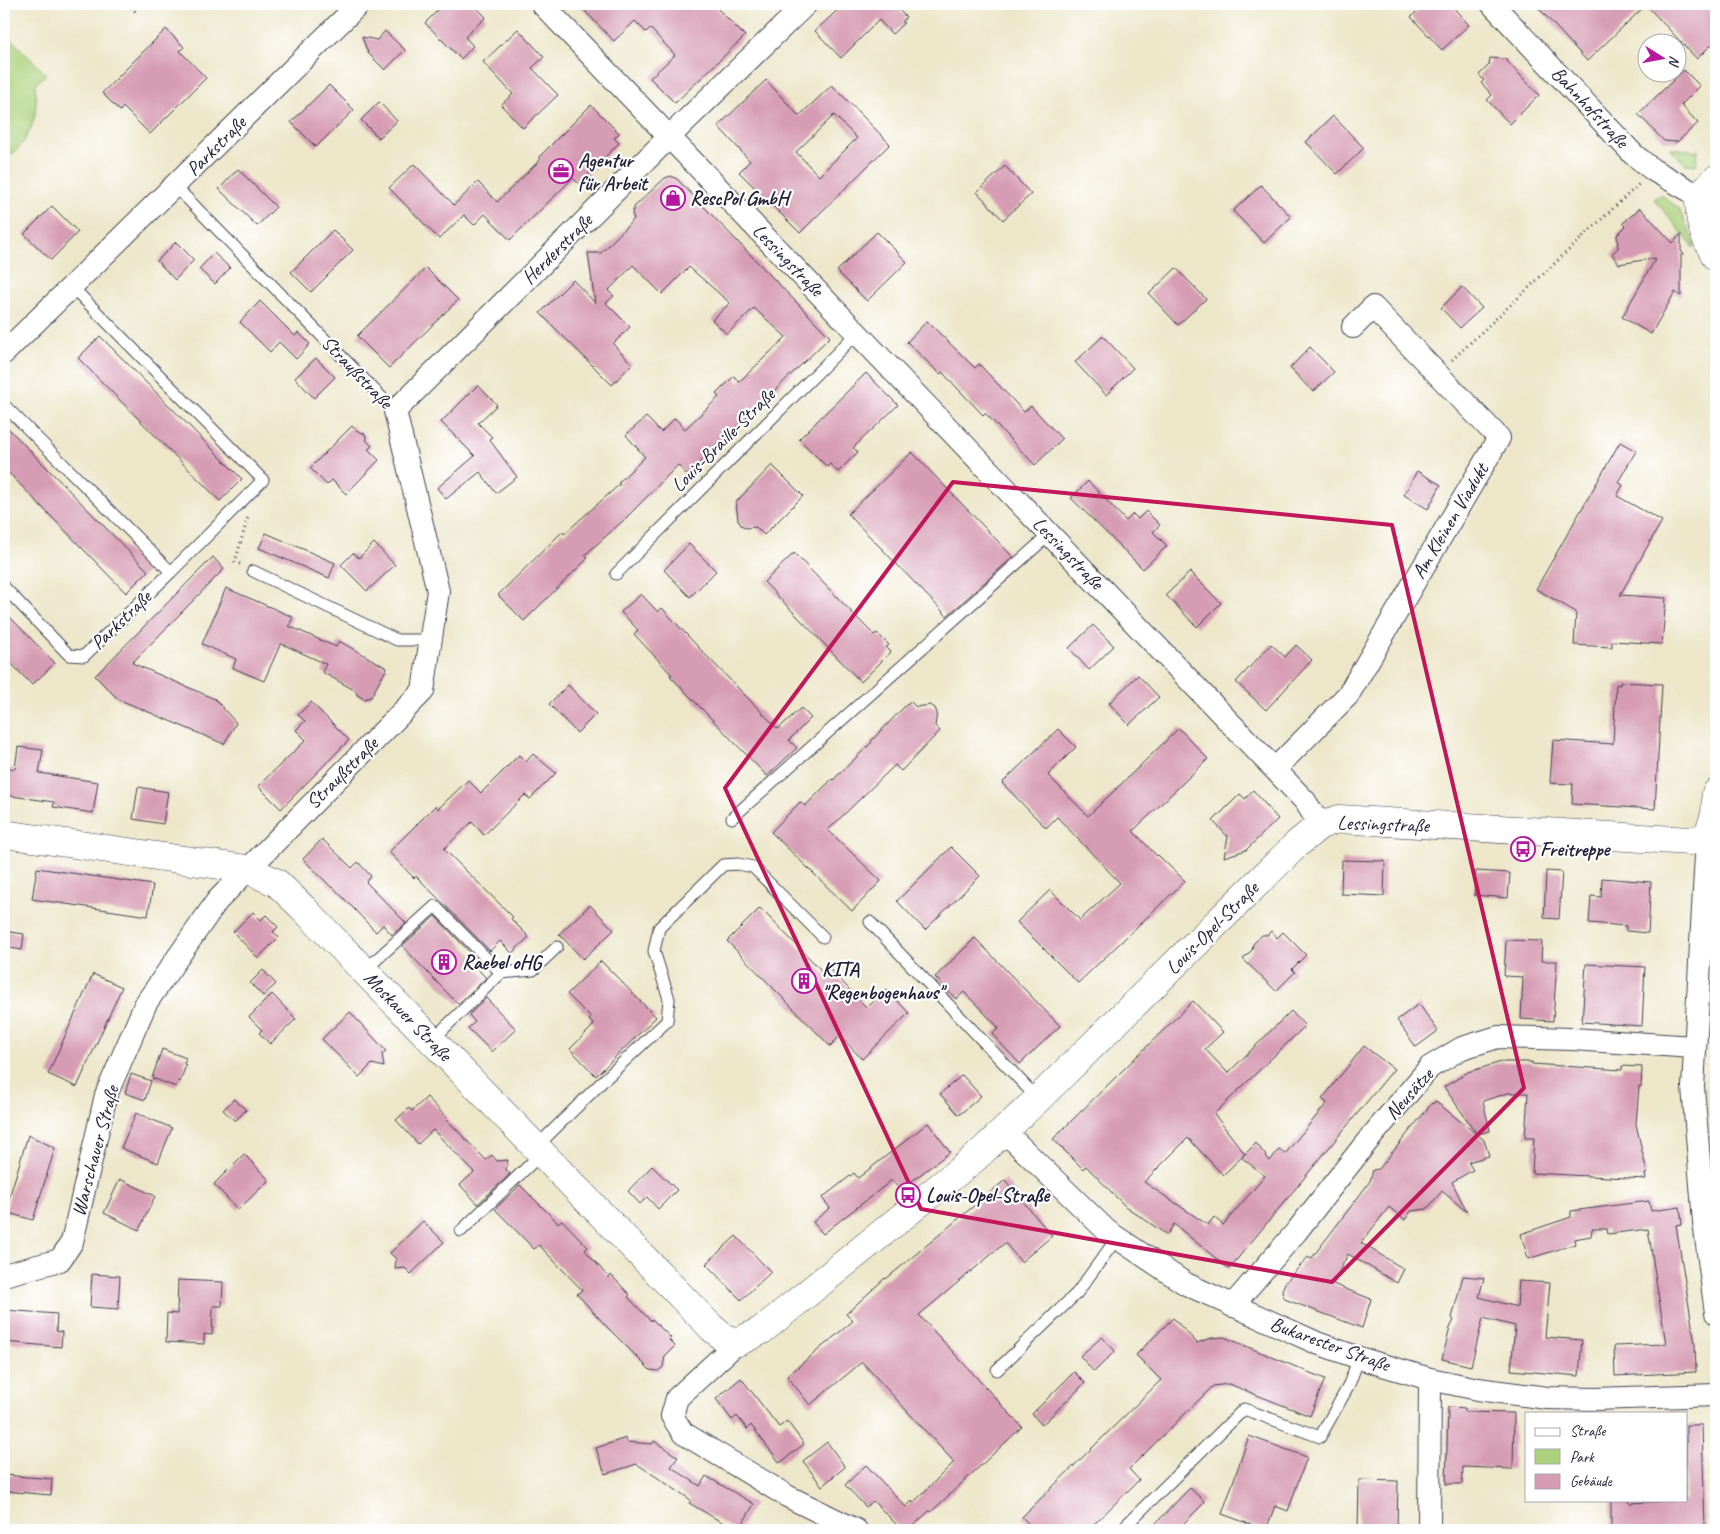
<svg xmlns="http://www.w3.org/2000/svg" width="1720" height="1534" font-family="Caveat,sans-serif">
<rect width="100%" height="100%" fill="#fff"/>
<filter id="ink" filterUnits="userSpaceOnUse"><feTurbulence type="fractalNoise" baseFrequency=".02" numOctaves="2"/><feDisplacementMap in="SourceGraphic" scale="10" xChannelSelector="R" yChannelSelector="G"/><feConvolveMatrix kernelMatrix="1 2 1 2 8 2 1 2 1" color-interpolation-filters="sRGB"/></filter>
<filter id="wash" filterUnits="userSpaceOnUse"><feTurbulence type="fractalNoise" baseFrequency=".0096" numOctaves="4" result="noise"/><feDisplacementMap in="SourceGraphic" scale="20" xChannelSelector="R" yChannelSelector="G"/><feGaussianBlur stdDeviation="1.12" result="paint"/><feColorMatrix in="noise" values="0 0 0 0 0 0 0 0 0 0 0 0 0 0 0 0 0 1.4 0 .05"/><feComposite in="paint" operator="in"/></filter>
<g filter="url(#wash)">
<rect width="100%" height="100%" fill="#ede6c9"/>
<g fill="#abd17c" stroke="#667a5c">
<path d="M4,32L46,74L35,85C40,114 30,144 4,160Z"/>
<path d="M1669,148L1698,151L1696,165L1685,164Z"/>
<path d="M1661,194L1679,209L1696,246L1694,248L1654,199Z"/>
</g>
<g id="blocks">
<g fill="#d69cb3" fill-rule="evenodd">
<path d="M444,4H473L486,17L465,37L473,46L461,59L425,23Z"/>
<path d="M578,4H713L745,36L675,103L650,78L675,55L650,28L646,32L635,21L614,41Z"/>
<path d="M844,4H896L894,5L906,17L902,22L904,23L892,34L879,20L841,58L815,31Z"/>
<path d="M1424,4H1450L1469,25L1442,50L1411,17Z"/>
<path d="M1535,4H1716V40L1697,59L1646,5L1587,61Z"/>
<path d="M166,29L184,47L180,51L206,78L150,134L123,107L120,111L102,93Z"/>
<path d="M518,29L544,57L532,68L558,95L523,128L501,105L513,94L483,62Z"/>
<path d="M385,31L405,50L385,70L368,53L362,37L377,40Z"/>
<path d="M1490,58L1505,59L1539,95L1510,124L1487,100L1492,95L1481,83L1484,80L1479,75L1489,65Z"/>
<path d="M1684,70L1700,86L1681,105L1698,123L1677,142L1664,141L1638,114Z"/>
<path d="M766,80L799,116L832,85L890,144L800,233L739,172L750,161L718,126ZM834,115L857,138L819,176L796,152Z"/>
<path d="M329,85L354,110L316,147L291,122Z"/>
<path d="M379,102L397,121L379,138L361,120Z"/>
<path d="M591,105L619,133L614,138L619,143L579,184L573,178L510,240L485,214L474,225L464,215L439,239L389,188L414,164L454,205L478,182L497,202L541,159L539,157Z"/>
<path d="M1333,116L1364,148L1337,174L1306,142Z"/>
<path d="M1005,166L1031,194L1003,220L977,192Z"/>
<path d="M238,169L276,207L257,226L219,189Z"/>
<path d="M671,176L677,179L830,337L687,475L678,465L625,519L585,555L588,558L524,621L498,595L562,532L564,534L620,484L618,483L645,457L626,435L646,417L661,432L675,418L685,429L719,397L716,394L734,376L739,382L786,337L754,308L727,334L712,320L730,303L689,267L662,294L633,265L608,291L614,296L606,303L630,327L613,344L632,364L612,385L540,313L573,280L595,303L588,253H601L634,219L632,213L634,207L665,178Z"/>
<path d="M1261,185L1291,217L1264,243L1233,211Z"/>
<path d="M52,206L78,232L51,260L24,234Z"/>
<path d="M1640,208L1673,243L1681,234V251L1684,254L1681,255V296L1675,292L1651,334L1622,317L1656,258L1619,264L1612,254L1618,248L1617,235L1626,226L1623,223Z"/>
<path d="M333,230L353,250L311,292L291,272Z"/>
<path d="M877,232L907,262L867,301L837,271Z"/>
<path d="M176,242L194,260L175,280L157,261Z"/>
<path d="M214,253L230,268L215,284L199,269Z"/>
<path d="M426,268L458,300L389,368L357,336Z"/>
<path d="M1176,268L1206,299L1178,325L1149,294Z"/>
<path d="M1462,287L1482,308L1460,328L1441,308Z"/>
<path d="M260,301L295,336L298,332L310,344L296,359L279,342L270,352L240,322Z"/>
<path d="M927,321L975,368L979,364L1024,412L1031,406L1062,439L1035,465L985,413L983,415L942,372L940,374L907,342Z"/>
<path d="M100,336L242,479L220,501L78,358Z"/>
<path d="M1103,336L1133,368L1106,395L1075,362Z"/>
<path d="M1310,347L1334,372L1313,392L1290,368Z"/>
<path d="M316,358L335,377L314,398L295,378Z"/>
<path d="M866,373L898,405L853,448L858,452L838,472L830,464L827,467L799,439Z"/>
<path d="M478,385L497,405L478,423L492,437L489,439L517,477L496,493L480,472L446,499L437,488L475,456L441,422Z"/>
<path d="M4,424L148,571L126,593L4,468Z"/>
<path d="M352,426L356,430L365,434L367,441L372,446L368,449L379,460L346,494L332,480L327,485L310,468Z"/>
<path d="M1620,442L1636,451L1618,482L1623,485L1617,496L1662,521L1620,595L1666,598L1662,644L1612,641V647L1574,645L1576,612L1536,589Z"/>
<path d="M912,452L1013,557L947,616L848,514Z"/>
<path d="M772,465L803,496L764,535L756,527L746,528L741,525L738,520L736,502Z"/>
<path d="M1417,471L1441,485L1428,509L1404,495Z"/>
<path d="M1088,481L1126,521L1133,514L1138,519L1146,511L1160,525L1153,532L1167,546L1143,569L1071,498Z"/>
<path d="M266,533L335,563L329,578L259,548Z"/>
<path d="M374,543L395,565L367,591L341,565L353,553L359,558Z"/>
<path d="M689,544L716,571L690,597L664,570Z"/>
<path d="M794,553L874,635L877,633L889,645L886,647L891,652L861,682L764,582Z"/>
<path d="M213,557L224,569L132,663L215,699L236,723L224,744L118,699L95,676Z"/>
<path d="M1190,572L1221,603L1197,627L1166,595Z"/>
<path d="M226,588L293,617L289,626L336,647L339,641L387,668L371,697L364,699L357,695L356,691L322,672L326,664L282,644L280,645L264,681L233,668L236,659L202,644Z"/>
<path d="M641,594L658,612L662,608L699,648L778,729L801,708L811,718L789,740L797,748L767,776L670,676L672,675L634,634L638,630L621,612Z"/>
<path d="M4,611L55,663L32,685L4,656Z"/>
<path d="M1093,625L1114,646L1089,670L1069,648Z"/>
<path d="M1271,644L1285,657L1296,645L1312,660L1266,710L1236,682Z"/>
<path d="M1138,675L1159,697L1129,725L1109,703Z"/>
<path d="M1620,682L1662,684L1655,809L1572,804L1573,784L1550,783L1553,740L1613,744L1616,684L1620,685Z"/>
<path d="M568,685L596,714L577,733L549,704Z"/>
<path d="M910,701L916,707L930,705L935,708L937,713L935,726L940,731L901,771L895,765L828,830L881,881L852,911L771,832L800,802L805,806L832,779L833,780L872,742L871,741Z"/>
<path d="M311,702L349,740L281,809L258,786L306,740L296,730L305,721L298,715Z"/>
<path d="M1179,728L1208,759L1133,831L1157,856L1158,855L1185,881L1078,983L1017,922L1050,890L1080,920L1120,883L1057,817L1046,828L1002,783L1058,729L1076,747L1048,775L1088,816Z"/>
<path d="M18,747L43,750L39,773L98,782L93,813L53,807L54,802L4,795V767L15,769Z"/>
<path d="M533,754L556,773L530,799L525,795L484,835L472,822L444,849L513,917L511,919L529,937L512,953L500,941L490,951L416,876L414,878L389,852L435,806L438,809L468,780L481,793L519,755L526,762Z"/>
<path d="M138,787L168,792L163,824L133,819Z"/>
<path d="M1253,790L1278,819L1246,850L1224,857L1228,837L1213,821L1240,794L1245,799Z"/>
<path d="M322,839L352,868L358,862L371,876L366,882L406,923L392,935L383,925L376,932L333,887L332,888L303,859Z"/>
<path d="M951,847L980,876L925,930L897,901Z"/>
<path d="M1342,860L1385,861L1384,896L1341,894Z"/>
<path d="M37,868L153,885L148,916L32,899Z"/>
<path d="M1476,871L1510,873L1508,898L1474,895Z"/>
<path d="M1546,871L1562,872L1559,919L1544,918Z"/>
<path d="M1602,878L1651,882L1648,933L1626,931V926L1589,923L1591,896L1601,897Z"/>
<path d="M590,905L614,930L583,959L559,934Z"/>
<path d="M760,908L825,974L830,969L867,1008L886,989L909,1013L862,1059L840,1036L830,1046L727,941Z"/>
<path d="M253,912L261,920L266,915L278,927L273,932L279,937L258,958L233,932Z"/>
<path d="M435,916L479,962L475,966L486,978L458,1004L402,946Z"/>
<path d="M4,931L24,934L22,950L4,947Z"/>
<path d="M1271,931L1277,938L1283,932L1306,955L1292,969L1295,972L1276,991L1243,959L1252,950L1253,944L1262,935H1267Z"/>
<path d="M975,938L1060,1026L1020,1064L992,1034L999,1028L964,992L956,999L935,977Z"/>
<path d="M1506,940L1542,941L1541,961H1557L1553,1021L1521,1019L1523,977L1504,976Z"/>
<path d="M601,961L656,1017L596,1076L570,1049L594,1025L589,1020L591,1018L567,994Z"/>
<path d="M1586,964L1645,967L1642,1026L1582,1022Z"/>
<path d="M263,970L276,984L263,996L250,983Z"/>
<path d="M93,974L122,987L77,1087L48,1074Z"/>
<path d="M272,994L296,1019L270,1044L259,1033L262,1030L249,1017Z"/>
<path d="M486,998L516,1029L492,1052L468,1028L475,1022L469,1015Z"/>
<path d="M1193,1001L1223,1032L1205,1049L1228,1073L1291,1011L1305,1026L1214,1114L1245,1154L1256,1143L1270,1161L1279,1149L1285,1154L1327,1103L1322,1099L1364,1046L1394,1069L1229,1269L1174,1224L1167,1235L1125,1206L1086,1166L1083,1169L1053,1139ZM1188,1138L1223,1175L1245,1154L1241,1157L1265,1176L1223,1225L1214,1217L1208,1225L1144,1182Z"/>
<path d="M1419,1004L1438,1031L1416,1047L1397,1020Z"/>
<path d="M350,1012L386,1051L382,1054L384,1067L372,1064L359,1077L322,1039Z"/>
<path d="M162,1049L186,1058L184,1064L186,1065L180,1082L178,1081L176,1087L152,1078Z"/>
<path d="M1501,1062H1532V1064L1622,1070V1066L1642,1067L1641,1087L1639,1086L1636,1124L1647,1173L1645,1174L1646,1179L1532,1173L1534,1138H1525L1528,1093H1508L1483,1101L1490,1131L1477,1134L1444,1087L1468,1072Z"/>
<path d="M131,1074L151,1081L145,1100L125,1093Z"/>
<path d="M962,1075L981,1096L959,1115L940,1094Z"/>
<path d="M427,1097L447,1118L446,1119L486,1160L492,1155L497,1161L508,1160L506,1170L510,1174L478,1204L460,1185L474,1172L433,1130L418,1144L396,1120L409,1108L412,1111Z"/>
<path d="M234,1099L246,1110L235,1121L223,1110Z"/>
<path d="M1435,1101L1484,1140L1489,1156L1468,1162L1473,1170L1452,1182L1467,1212L1442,1191L1427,1209L1411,1211L1405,1220L1389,1207L1361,1243L1404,1269L1397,1283L1348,1254L1333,1284L1371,1299L1362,1328L1287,1300L1283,1296L1282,1290L1285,1283L1308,1257L1311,1259L1365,1188L1370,1181L1373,1170L1379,1169L1432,1103L1433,1104Z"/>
<path d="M136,1113L172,1128L158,1163L121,1148Z"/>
<path d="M928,1123L950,1152L900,1190L892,1180L823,1234L813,1222L830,1208L822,1198L854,1173L858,1178Z"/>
<path d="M28,1135L55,1148L33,1220L5,1212Z"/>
<path d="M244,1154L269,1180L238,1210L214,1184Z"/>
<path d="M652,1166L677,1190L658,1209L647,1197L640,1204L628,1191Z"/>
<path d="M120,1179L155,1196L139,1230L104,1213Z"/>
<path d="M1005,1180L1052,1236L1021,1262L1005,1243L919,1315L1022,1427L931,1512L929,1511L909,1530H902L873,1501L866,1507L845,1485L866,1465L906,1507L912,1501L913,1503L954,1462L862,1362L810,1405L787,1376L853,1321L846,1314L885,1278L886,1279Z"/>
<path d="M520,1185L558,1223L562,1220L588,1247L585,1250L609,1278L611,1275L630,1295L628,1297L651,1321L652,1319L671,1338L669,1340L675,1346L665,1356L663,1367L658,1371L650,1370L607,1327L577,1294L582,1290L539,1245L534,1249L495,1209Z"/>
<path d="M1649,1201L1651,1211L1680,1207L1682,1224L1676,1225L1695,1344L1696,1372L1615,1376L1614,1346L1666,1344L1648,1229L1608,1234L1607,1229H1592L1591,1236L1574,1239L1575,1244L1528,1259L1521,1234L1571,1217V1211Z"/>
<path d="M423,1221L444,1242L411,1274L405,1268L395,1269L396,1259L390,1253Z"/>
<path d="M736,1236L771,1272L741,1300L706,1264Z"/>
<path d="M92,1274L120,1276L118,1309L90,1307Z"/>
<path d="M1463,1276L1484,1278L1479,1297L1517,1307L1519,1281L1550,1283L1545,1337L1582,1340L1579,1376L1511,1370L1515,1326L1483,1318L1471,1366L1442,1359L1450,1328L1454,1320L1452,1318Z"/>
<path d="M178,1280L223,1282L222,1306H213L212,1335L204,1334V1344L166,1342L167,1313L177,1314Z"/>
<path d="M4,1310L57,1314L56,1331L62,1332L61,1347L4,1342Z"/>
<path d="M1173,1318L1197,1343L1211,1338L1224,1337L1325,1379L1310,1416L1229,1384L1213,1386L1129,1469L1139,1480L1088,1530H1035L1022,1517L1161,1380L1136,1355Z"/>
<path d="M1102,1337L1115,1351L1094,1372L1080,1356Z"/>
<path d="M1074,1372L1085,1383L1042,1425L1032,1414Z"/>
<path d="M741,1378L779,1427L787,1421L804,1444L780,1463L751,1425L747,1429L737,1416L732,1420L716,1399Z"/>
<path d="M1448,1407L1465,1408V1412L1514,1413L1513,1469L1463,1467L1462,1484H1446Z"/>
<path d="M1686,1425H1702L1705,1530H1611V1500H1629L1630,1503L1686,1500Z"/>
<path d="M1249,1436L1307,1457L1288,1511L1275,1506L1266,1530L1222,1514Z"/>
<path d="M626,1438L627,1442L652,1444L654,1441L678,1457L671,1467L700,1486L706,1476L754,1504L739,1530H735L689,1503L691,1500L637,1464L605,1474L596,1448Z"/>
<path d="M827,1442L845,1467L822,1486L803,1461Z"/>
<path d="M4,1475L52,1479L51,1495L4,1491Z"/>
<path d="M1359,1480L1398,1481L1397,1530H1358Z"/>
<path d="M1190,1488L1205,1502L1177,1530H1149Z"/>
</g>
</g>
</g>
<g filter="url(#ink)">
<use href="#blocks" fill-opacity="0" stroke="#403f50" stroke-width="1"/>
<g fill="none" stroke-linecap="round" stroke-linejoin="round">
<defs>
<g id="service">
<path d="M175,186L395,411"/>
<path d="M72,287L263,480L171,572"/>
<path d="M4,405L171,572L84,656L69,655L4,587"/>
<path d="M253,571L397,640H431"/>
<path d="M616,574L857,333"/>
<path d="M732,818L1050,534"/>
<path d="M870,922L1038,1099"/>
<path d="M364,971L435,906L501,973L533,970L557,947"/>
<path d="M432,1040L501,973"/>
<path d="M536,1147L602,1082L667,1021L669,999L654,951L659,928L723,865L738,864L753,867L823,937"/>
<path d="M461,1231L542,1153"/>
<path d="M997,1370L1077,1293L1117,1238"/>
<path d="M1121,1530L1244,1409L1320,1437L1348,1387L1359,1358"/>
</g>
<g id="minor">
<path d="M542,4L1305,801L1320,825"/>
<path d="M1492,4L1633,154L1653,170L1699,196"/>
<path d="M4,353L359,4"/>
<path d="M1275,769L1348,695L1499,438L1373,307L1353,327"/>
<path d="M1707,837L1693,1087L1704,1222L1716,1313"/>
<path d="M1004,1131L1107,1231L1186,1284L1317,1343L1359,1358L1430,1379L1478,1389L1547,1398L1595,1399L1716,1395"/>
<path d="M4,1275L60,1260L72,1242L106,1095L146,1003L217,901L423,691L438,591L395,411L670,136L806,4"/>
<path d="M1232,1306L1296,1232L1366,1143L1430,1067L1462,1048L1498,1037L1572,1039L1694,1047"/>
<path d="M738,1342L677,1398L672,1416L683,1433L787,1496L856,1530"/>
<path d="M1429,1530L1430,1379"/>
</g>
<g id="secondary">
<path d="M1716,179L1699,196C1699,223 1703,234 1716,257"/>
<path d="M4,834L247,869L277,883L303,908L712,1328L724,1338L738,1342L762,1330L975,1158L1038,1099L1297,844L1320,825L1339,819L1690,841L1707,837L1715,815L1716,793"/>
</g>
</defs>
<use href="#service" stroke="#403f50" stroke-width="13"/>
<use href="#minor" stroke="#403f50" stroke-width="24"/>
<use href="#secondary" stroke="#403f50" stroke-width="29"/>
<g stroke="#403f50" stroke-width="3" stroke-dasharray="1 4" stroke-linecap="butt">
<path d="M127,4L137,13"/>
<path d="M1452,360L1639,184"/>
<path d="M240,564L235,562L248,517"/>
</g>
<use href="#service" stroke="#fff" stroke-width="11"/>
<use href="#minor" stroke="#fff" stroke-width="22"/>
<use href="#secondary" stroke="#fff" stroke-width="28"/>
</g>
</g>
<path fill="none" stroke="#c2185b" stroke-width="4" stroke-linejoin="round" d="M953,482L1392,525L1524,1088L1332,1282L921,1209L725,788Z"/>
<defs>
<symbol id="office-ring" viewBox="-11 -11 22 22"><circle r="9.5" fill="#fff" stroke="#b5179e" stroke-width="1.5"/><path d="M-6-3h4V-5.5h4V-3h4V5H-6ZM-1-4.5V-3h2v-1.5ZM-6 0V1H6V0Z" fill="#b5179e"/></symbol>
<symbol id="shop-ring" viewBox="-11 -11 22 22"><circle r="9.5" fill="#fff" stroke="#b5179e" stroke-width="1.5"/><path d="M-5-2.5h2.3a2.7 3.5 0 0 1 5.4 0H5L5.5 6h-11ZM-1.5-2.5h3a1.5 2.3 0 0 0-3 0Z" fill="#b5179e"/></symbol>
<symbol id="bus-ring" viewBox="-11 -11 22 22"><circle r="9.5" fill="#fff" stroke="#b5179e" stroke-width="1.5"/><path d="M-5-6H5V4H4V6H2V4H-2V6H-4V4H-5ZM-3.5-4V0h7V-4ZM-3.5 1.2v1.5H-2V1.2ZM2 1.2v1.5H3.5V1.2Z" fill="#b5179e"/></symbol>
<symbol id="building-ring" viewBox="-11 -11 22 22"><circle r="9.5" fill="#fff" stroke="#b5179e" stroke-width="1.5"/><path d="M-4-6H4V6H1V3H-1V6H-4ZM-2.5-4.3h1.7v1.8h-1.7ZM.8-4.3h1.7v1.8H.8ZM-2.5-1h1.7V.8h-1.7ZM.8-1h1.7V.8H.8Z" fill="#b5179e"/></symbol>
</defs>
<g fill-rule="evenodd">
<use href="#office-ring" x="547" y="157" width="28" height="28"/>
<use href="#shop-ring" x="659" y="184" width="28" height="28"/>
<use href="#bus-ring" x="1509" y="835" width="28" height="28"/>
<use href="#building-ring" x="430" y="948" width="28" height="28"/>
<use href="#building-ring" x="790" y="967" width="28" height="28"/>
<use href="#bus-ring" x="894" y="1181" width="28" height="28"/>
</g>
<g text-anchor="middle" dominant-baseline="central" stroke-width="4.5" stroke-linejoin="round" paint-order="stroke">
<g font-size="20" fill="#22223b" stroke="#fff">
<text transform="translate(1590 107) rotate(47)">Bahnhofstraße</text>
<text transform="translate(216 146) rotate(-45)">Parkstraße</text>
<text transform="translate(557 249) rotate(-45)">Herderstraße</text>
<text transform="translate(788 260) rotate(46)">Lessingstraße</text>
<text transform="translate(357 372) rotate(46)">Straußstraße</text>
<text transform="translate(723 440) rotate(-45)">Louis-Braille-Straße</text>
<text transform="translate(1450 521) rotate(-59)">Am Kleinen Viadukt</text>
<text transform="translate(1068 553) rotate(46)">Lessingstraße</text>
<text transform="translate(121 620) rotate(-44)">Parkstraße</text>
<text transform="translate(342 773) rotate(-45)">Straußstraße</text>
<text transform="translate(1383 824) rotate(2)">Lessingstraße</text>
<text transform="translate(1212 928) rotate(-45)">Louis-Opel-Straße</text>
<text transform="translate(408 1016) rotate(46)">Moskauer Straße</text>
<text transform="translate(1409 1094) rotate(-48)">Neusätze</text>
<text transform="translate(95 1151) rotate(-75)">Warschauer Straße</text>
<text transform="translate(1330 1344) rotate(20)">Bukarester Straße</text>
</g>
<g font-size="20" font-weight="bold" fill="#22223b" stroke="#fff" text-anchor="start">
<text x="578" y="160">Agentur<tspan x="578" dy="23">für Arbeit</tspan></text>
<text x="690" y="198">RescPol GmbH</text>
<text x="1540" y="849">Freitreppe</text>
<text x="462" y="962">Raebel oHG</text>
<text x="822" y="969">KITA<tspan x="822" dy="23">"Regenbogenhaus"</tspan></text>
<text x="926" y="1195">Louis-Opel-Straße</text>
</g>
</g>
<rect width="1720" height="1534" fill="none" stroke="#fff" stroke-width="20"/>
<rect x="1525" y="1412" width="162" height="90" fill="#ffffff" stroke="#a7a7b1"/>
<rect x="1535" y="1428" width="25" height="8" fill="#ffffff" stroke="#a7a7b1"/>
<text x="1570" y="1436" font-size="15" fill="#22223b">Straße</text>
<rect x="1535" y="1449" width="25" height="15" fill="#abd17c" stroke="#a7a7b1"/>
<text x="1570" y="1462" font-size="15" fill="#22223b">Park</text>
<rect x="1535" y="1474" width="25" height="15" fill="#d69cb3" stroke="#a7a7b1"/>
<text x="1570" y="1486" font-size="15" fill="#22223b">Gebäude</text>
<g transform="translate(1662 58) rotate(101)"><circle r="24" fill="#ffffff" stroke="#a7a7b1"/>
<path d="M0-4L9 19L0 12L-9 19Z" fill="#b5179e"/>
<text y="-8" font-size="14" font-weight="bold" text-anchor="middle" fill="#22223b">N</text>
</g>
</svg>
